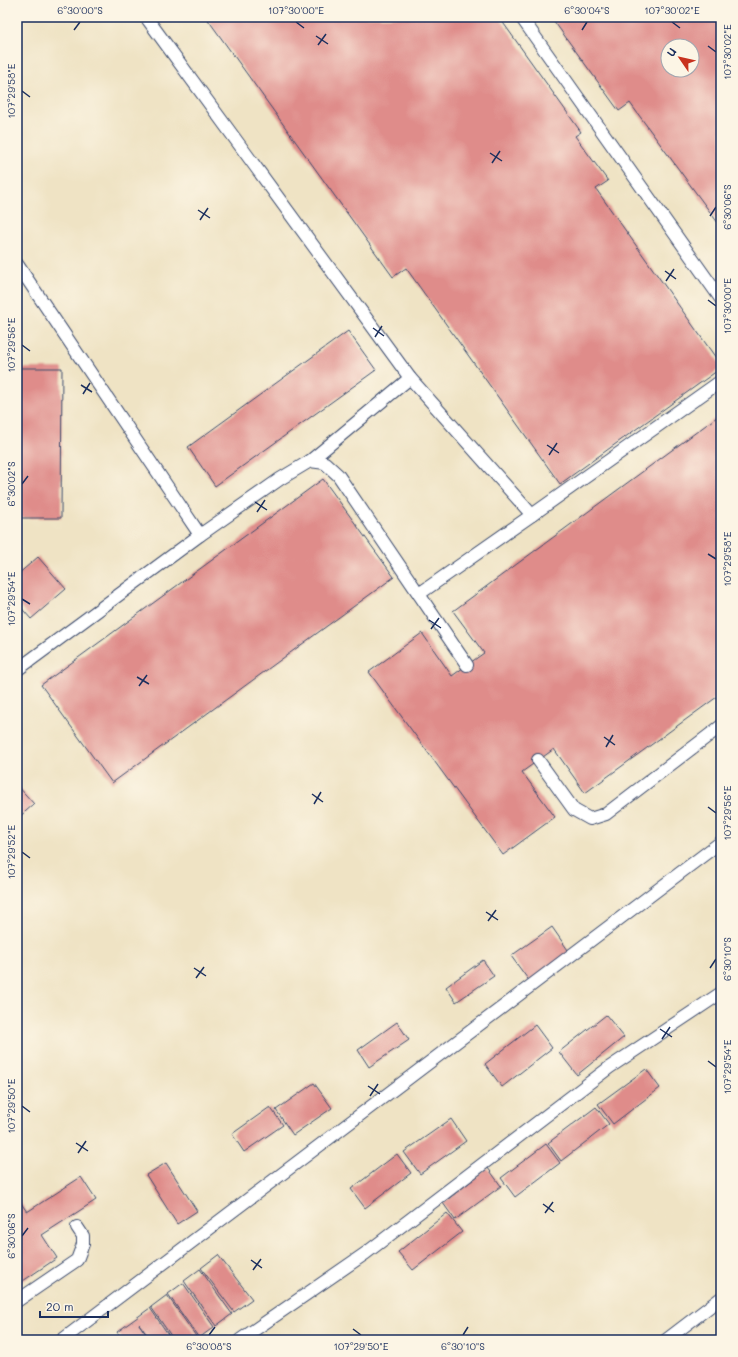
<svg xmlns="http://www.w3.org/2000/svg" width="738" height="1357" font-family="Mali,sans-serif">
<rect width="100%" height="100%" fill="#fcf5e5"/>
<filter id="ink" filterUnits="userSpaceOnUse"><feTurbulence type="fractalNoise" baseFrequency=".025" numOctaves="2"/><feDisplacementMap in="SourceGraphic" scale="8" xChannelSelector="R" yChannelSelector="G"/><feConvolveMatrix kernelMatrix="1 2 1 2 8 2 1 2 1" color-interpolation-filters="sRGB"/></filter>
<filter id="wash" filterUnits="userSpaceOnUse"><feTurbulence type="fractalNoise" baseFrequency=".012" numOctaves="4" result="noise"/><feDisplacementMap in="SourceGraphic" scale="16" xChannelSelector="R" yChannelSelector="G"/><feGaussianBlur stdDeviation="0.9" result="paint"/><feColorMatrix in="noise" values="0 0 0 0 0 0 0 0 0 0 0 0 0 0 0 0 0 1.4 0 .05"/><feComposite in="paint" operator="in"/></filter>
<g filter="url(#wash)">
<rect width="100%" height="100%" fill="#efe3c4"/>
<g id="blocks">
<g fill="#df8c8a" fill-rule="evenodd">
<path d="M206,17H499L581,132L575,136L608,181L596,189L721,365V368L560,484L406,268L393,277Z"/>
<path d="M551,17H721V227L630,103L619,111ZM668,46H692V70H668Z"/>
<path d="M348,331L376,370L215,486L188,447Z"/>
<path d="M17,368H62L61,518H17Z"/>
<path d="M721,414V694L585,793L554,749L522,772L555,817L503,855L369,672L422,633L452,676L467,665L484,653L453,611Z"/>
<path d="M323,479L394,577L112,783L41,685Z"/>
<path d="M38,557L66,589L31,619L17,603V575Z"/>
<path d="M17,785L34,804L17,819Z"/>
<path d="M552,927L570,953L530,982L511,956Z"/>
<path d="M483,960L494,976L456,1002L446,987Z"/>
<path d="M606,1015L624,1037L577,1075L559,1052Z"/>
<path d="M397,1022L409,1040L369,1067L358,1050Z"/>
<path d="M535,1025L552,1048L502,1087L485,1064Z"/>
<path d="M646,1069L660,1088L613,1124L598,1104Z"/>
<path d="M314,1083L332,1108L293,1135L276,1110Z"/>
<path d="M270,1107L283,1125L244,1152L232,1134Z"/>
<path d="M596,1107L609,1124L561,1161L548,1143Z"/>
<path d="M451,1119L466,1141L420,1174L404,1152Z"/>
<path d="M546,1144L560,1163L515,1197L501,1178Z"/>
<path d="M397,1154L411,1173L365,1208L351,1189Z"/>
<path d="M166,1163L197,1211L177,1224L146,1175Z"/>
<path d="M488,1168L501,1186L455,1220L443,1203Z"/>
<path d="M81,1177L96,1200L42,1235L57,1258L17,1285V1201L19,1200L27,1212Z"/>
<path d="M447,1213L462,1232L413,1270L398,1252Z"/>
<path d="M218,1255L252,1299L234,1312L201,1268Z"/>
<path d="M200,1269L232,1314L216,1326L184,1281Z"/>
<path d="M183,1283L214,1327L199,1338L168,1294Z"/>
<path d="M167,1295L198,1339L197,1340H174L151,1307Z"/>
<path d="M150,1308L172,1340H151L139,1324L150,1340H123L117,1332Z"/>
</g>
</g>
</g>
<g filter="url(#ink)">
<use href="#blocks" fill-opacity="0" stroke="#3b4a6d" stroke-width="1"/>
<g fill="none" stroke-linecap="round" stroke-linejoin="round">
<defs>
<g id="service">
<path d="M146,17L410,378L532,515"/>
<path d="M521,17L721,299"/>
<path d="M17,264L200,535"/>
<path d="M310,461L410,378"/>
<path d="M419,594L532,515L721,381"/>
<path d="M17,670L200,535L280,479L310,461L325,463L338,475L467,665"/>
<path d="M538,760L574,810L590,819L606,814L721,726"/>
<path d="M17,1301L77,1260L83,1244V1236L77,1227"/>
<path d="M62,1340L721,842"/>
<path d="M240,1340L366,1253L610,1067L721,993"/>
<path d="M666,1340L721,1298"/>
</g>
</defs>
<use href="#service" stroke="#3b4a6d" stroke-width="14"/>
<use href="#service" stroke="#fff" stroke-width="12"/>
</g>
</g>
<path fill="none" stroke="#1b2f5e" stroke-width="1.5" d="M296,22L304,28M672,22L680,28M74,30L80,22M582,30L587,22M316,36L328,44M318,45L326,34M708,46L716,52M22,91L30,97M490,153L502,161M492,163L500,151M198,210L210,218M710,216L716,207M200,220L208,208M665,271L676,279M666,281L674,269M708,300L716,306M373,328L384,336M375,337L382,326M22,345L30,351M81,385L92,392M83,394L90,383M547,445L559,453M549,455L557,443M22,484L28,476M255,502L267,510M257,512L265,500M708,554L716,559M22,599L30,604M429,620L441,628M431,629L439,618M137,677L149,684M139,686L147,675M604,737L615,745M606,747L613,735M312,794L323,802M314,804L321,792M708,807L716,813M22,852L30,858M486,912L498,920M488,921L496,910M194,968L206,976M710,968L716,959M196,978L204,967M660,1029L672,1037M662,1039L670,1027M708,1061L716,1067M368,1086L380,1094M370,1096L378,1084M22,1106L30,1112M76,1143L88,1151M78,1153L86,1141M543,1204L554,1212M545,1213L553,1202M22,1236L28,1228M251,1260L262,1268M253,1270L261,1259M353,1329L361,1335M209,1335L215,1327M463,1335L468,1327"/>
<rect width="738" height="1357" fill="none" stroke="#fcf5e5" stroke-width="44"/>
<g transform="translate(680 58) rotate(304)"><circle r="19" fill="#fcf5e5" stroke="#a2a6af"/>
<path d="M0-3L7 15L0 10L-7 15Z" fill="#c8321e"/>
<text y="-6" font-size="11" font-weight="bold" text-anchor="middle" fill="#1b2f5e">U</text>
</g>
<path d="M40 1311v6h68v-6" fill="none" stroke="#1b2f5e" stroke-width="2"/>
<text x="46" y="1311" font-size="12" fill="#1b2f5e" stroke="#fcf5e5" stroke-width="3" paint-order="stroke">20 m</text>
<rect x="22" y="22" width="694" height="1313" fill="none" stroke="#1b2f5e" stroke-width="1.5"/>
<g font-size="10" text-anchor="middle" fill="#1b2f5e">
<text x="80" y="14">6°30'00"S</text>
<text x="296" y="14">107°30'00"E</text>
<text x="587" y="14">6°30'04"S</text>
<text x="672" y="14">107°30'02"E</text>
<text transform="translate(727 52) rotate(-90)" y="4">107°30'02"E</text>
<text transform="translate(11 91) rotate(-90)" y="4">107°29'58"E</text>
<text transform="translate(727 207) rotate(-90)" y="4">6°30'06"S</text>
<text transform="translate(727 306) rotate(-90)" y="4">107°30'00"E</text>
<text transform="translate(11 345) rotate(-90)" y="4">107°29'56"E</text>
<text transform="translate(11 484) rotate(-90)" y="4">6°30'02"S</text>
<text transform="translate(727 559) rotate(-90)" y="4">107°29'58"E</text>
<text transform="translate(11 599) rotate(-90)" y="4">107°29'54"E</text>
<text transform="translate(727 813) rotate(-90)" y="4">107°29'56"E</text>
<text transform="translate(11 852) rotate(-90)" y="4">107°29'52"E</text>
<text transform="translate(727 959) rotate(-90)" y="4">6°30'10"S</text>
<text transform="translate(727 1067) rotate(-90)" y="4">107°29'54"E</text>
<text transform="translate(11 1106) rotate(-90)" y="4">107°29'50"E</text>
<text transform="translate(11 1236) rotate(-90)" y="4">6°30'06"S</text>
<text x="209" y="1350">6°30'08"S</text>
<text x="361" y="1350">107°29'50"E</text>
<text x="463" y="1350">6°30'10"S</text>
</g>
</svg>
